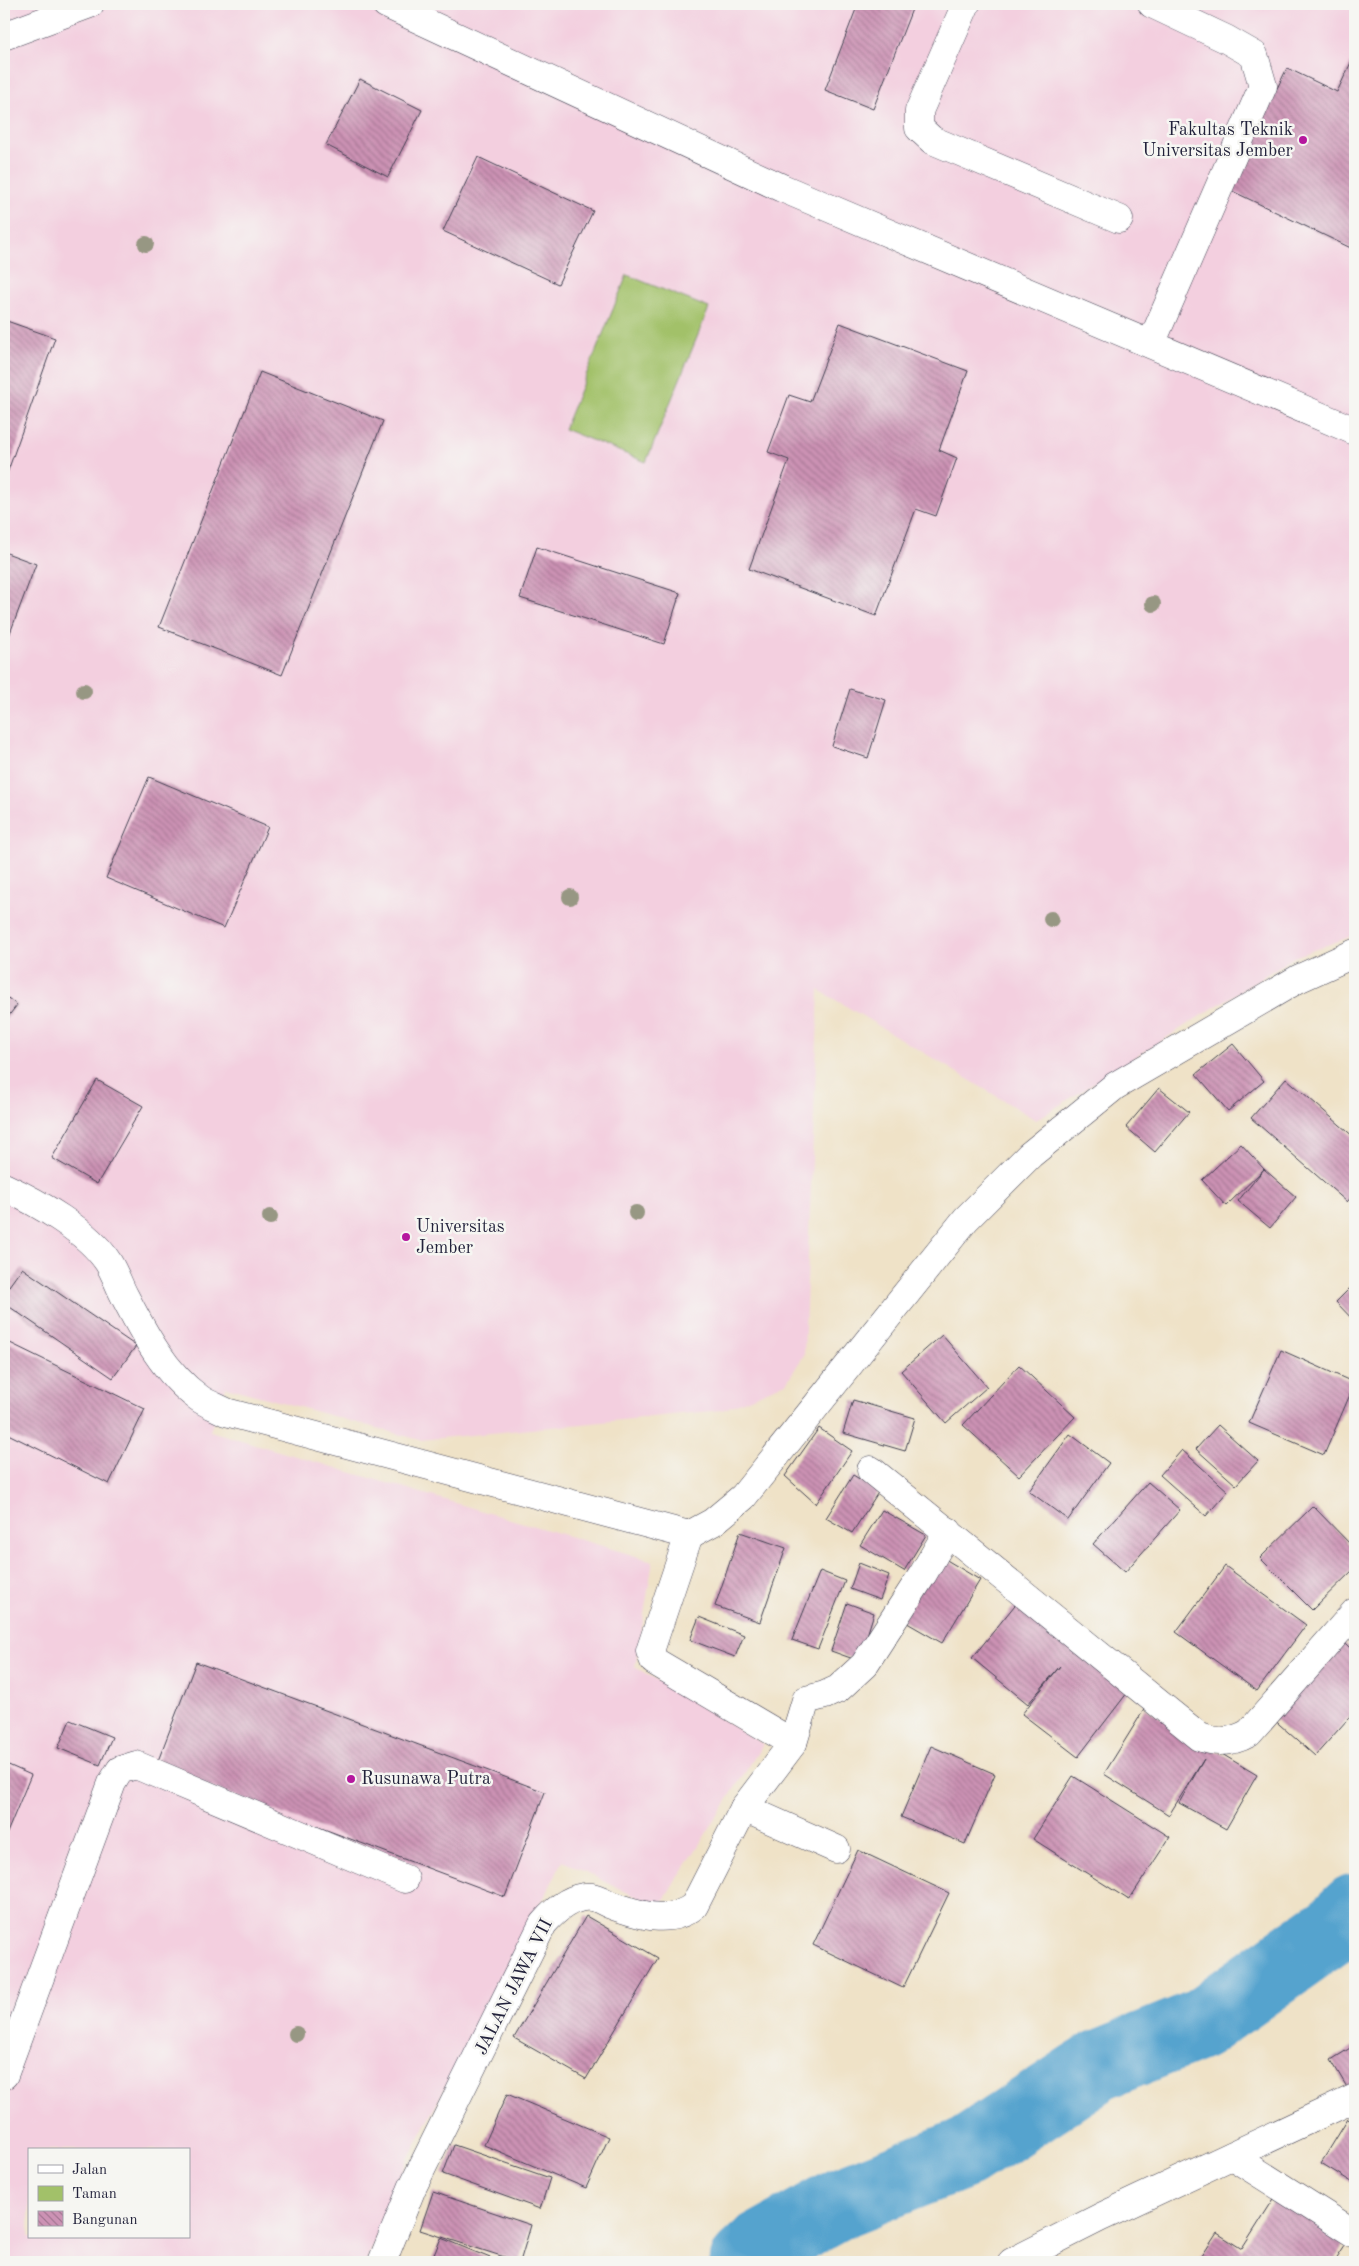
<svg xmlns="http://www.w3.org/2000/svg" width="1359" height="2266" font-family="'Old Standard TT',serif">
<defs>
<pattern id="building-back-hatch" width="6" height="6" patternUnits="userSpaceOnUse" patternTransform="scale(1.25)"><rect width="6" height="6" fill="#cc92b4"/><path d="M-1 5l2 2M0 0l6 6M5-1l2 2" fill="none" stroke="#a57794"/></pattern>
</defs>
<rect width="100%" height="100%" fill="#f6f6f2"/>
<filter id="ink" filterUnits="userSpaceOnUse"><feTurbulence type="fractalNoise" baseFrequency=".02" numOctaves="2"/><feDisplacementMap in="SourceGraphic" scale="10" xChannelSelector="R" yChannelSelector="G"/><feConvolveMatrix kernelMatrix="1 2 1 2 8 2 1 2 1" color-interpolation-filters="sRGB"/></filter>
<filter id="wash" filterUnits="userSpaceOnUse"><feTurbulence type="fractalNoise" baseFrequency=".0096" numOctaves="4" result="noise"/><feDisplacementMap in="SourceGraphic" scale="20" xChannelSelector="R" yChannelSelector="G"/><feGaussianBlur stdDeviation="1.12" result="paint"/><feColorMatrix in="noise" values="0 0 0 0 0 0 0 0 0 0 0 0 0 0 0 0 0 1.4 0 .05"/><feComposite in="paint" operator="in"/></filter>
<g filter="url(#wash)">
<rect width="100%" height="100%" fill="#efe2c7"/>
<path fill="#f3cfdf" fill-rule="evenodd" d="M4,4H1355V935L1294,957L1036,1120L819,990L804,1355L786,1383L722,1410L420,1440L226,1387L210,1431L653,1561L635,1667L763,1744L659,1908L563,1861L408,2159L366,2262H4ZM29,2150H189V2237H29Z"/>
<path fill="#a2c169" stroke="#627252" d="M627,275L709,308L646,462L564,429Z"/>
<g fill="none" stroke-linecap="round" stroke-linejoin="round">
<path stroke="#54a3ce" stroke-width="71" d="M745,2262L761,2247L842,2202L965,2153L1098,2066L1199,2025L1336,1927L1355,1909"/>
</g>
<g id="blocks">
<g fill="url(#building-back-hatch)">
<path d="M858,4H914L873,109L825,90Z"/>
<path d="M1355,54V250L1228,189L1287,68L1337,92Z"/>
<path d="M360,79L422,110L388,177L326,145Z"/>
<path d="M478,157L593,211L558,284L443,231Z"/>
<path d="M4,320L55,338L4,482Z"/>
<path d="M840,323L968,371L939,450L957,458L936,516L916,509L876,616L749,569L789,460L768,452L789,395L810,402Z"/>
<path d="M260,372L383,421L282,675L159,627Z"/>
<path d="M537,547L680,593L664,644L520,598Z"/>
<path d="M4,552L36,564L4,649Z"/>
<path d="M850,689L886,700L868,758L832,746Z"/>
<path d="M149,777L268,827L224,928L106,878Z"/>
<path d="M4,995L17,1005L4,1022Z"/>
<path d="M1233,1044L1264,1081L1228,1111L1196,1074Z"/>
<path d="M1286,1078L1355,1138V1193L1347,1202L1251,1118Z"/>
<path d="M97,1080L143,1106L97,1184L52,1158Z"/>
<path d="M1159,1088L1189,1112L1155,1152L1126,1127Z"/>
<path d="M1241,1144L1264,1169L1226,1206L1202,1180Z"/>
<path d="M1264,1169L1296,1197L1270,1228L1238,1201Z"/>
<path d="M22,1268L136,1346L113,1378L4,1303V1293Z"/>
<path d="M1355,1283V1322L1336,1302Z"/>
<path d="M942,1335L987,1387L946,1423L901,1371Z"/>
<path d="M4,1340L145,1409L109,1484L4,1432Z"/>
<path d="M1281,1350L1355,1383L1324,1455L1249,1423Z"/>
<path d="M1019,1365L1075,1417L1019,1476L963,1425Z"/>
<path d="M853,1400L915,1418L905,1451L843,1433Z"/>
<path d="M1218,1425L1258,1461L1236,1485L1196,1449Z"/>
<path d="M819,1428L852,1451L816,1504L785,1476Z"/>
<path d="M1070,1434L1109,1463L1068,1520L1029,1491Z"/>
<path d="M1182,1450L1228,1491L1206,1516L1160,1475Z"/>
<path d="M853,1475L879,1491L852,1533L826,1518Z"/>
<path d="M1148,1482L1180,1510L1125,1572L1093,1544Z"/>
<path d="M1313,1506L1355,1549V1568L1312,1610L1260,1558Z"/>
<path d="M882,1510L926,1535L904,1571L860,1545Z"/>
<path d="M740,1532L786,1548L760,1622L715,1606Z"/>
<path d="M940,1556L980,1580L942,1643L902,1620Z"/>
<path d="M859,1563L889,1575L880,1600L850,1589Z"/>
<path d="M1225,1566L1306,1625L1257,1691L1176,1632Z"/>
<path d="M820,1571L845,1581L818,1649L792,1640Z"/>
<path d="M1019,1600L1131,1688L1078,1757L1022,1714L1060,1666L1028,1704L972,1658Z"/>
<path d="M847,1603L874,1613L859,1661L831,1651Z"/>
<path d="M699,1617L744,1635L735,1657L690,1640Z"/>
<path d="M1341,1640L1355,1652V1711L1315,1756L1271,1717Z"/>
<path d="M196,1662L545,1792L505,1897L156,1766Z"/>
<path d="M1145,1708L1257,1775L1226,1829L1179,1803L1204,1759L1169,1815L1104,1774Z"/>
<path d="M70,1720L112,1737L100,1765L58,1748Z"/>
<path d="M931,1746L995,1774L965,1844L901,1817Z"/>
<path d="M4,1763L31,1775L4,1840Z"/>
<path d="M1073,1776L1170,1837L1129,1900L1033,1839Z"/>
<path d="M858,1850L949,1893L903,1988L813,1945Z"/>
<path d="M586,1916L658,1958L586,2079L514,2038Z"/>
<path d="M1355,2045V2084L1348,2089L1331,2060Z"/>
<path d="M507,2094L609,2137L586,2188L484,2145Z"/>
<path d="M1348,2119L1355,2124V2184L1321,2163Z"/>
<path d="M454,2145L550,2178L540,2209L443,2174Z"/>
<path d="M433,2192L531,2225L520,2262L420,2230Z"/>
<path d="M1275,2197L1347,2242L1334,2262H1198L1217,2233L1242,2249Z"/>
<path d="M441,2238L500,2262H431Z"/>
</g>
</g>
</g>
<g filter="url(#ink)">
<use href="#blocks" fill-opacity="0" stroke="#413f50" stroke-width="1"/>
<g fill="none" stroke-linecap="round" stroke-linejoin="round">
<defs>
<g id="minor">
<path d="M386,4L782,188L1355,431"/>
<path d="M966,4L919,111V128L932,140L1119,219"/>
<path d="M4,36L90,4"/>
<path d="M1151,344L1263,86L1254,55L1226,39L1152,4"/>
<path d="M4,1187C37,1202 88,1231 108,1262C115,1273 119,1286 125,1297C143,1332 165,1374 199,1398C207,1404 217,1407 226,1412L689,1535L713,1522L743,1497L966,1219L1030,1155L1115,1086L1298,979L1355,953"/>
<path d="M871,1470L1200,1737C1218,1744 1233,1742 1249,1733L1355,1612"/>
<path d="M689,1535L650,1651L654,1661L793,1743"/>
<path d="M744,1808L836,1849"/>
<path d="M4,2075L112,1783L120,1770L136,1765L405,1879"/>
<path d="M1232,2156L1355,2234"/>
<path d="M382,2262L412,2188L543,1924C555,1910 572,1895 592,1897C599,1898 607,1904 614,1906C640,1915 670,1925 694,1906L744,1808L793,1743L806,1700L825,1695L838,1689L864,1665L923,1574L948,1531"/>
<path d="M1012,2262L1101,2217L1355,2098"/>
</g>
</defs>
<use href="#minor" stroke="#413f50" stroke-width="29"/>
<use href="#minor" stroke="#fff" stroke-width="28"/>
</g>
<g fill="#979783">
<circle cx="146" cy="244" r="8"/>
<circle cx="1153" cy="604" r="8"/>
<circle cx="84" cy="691" r="8"/>
<circle cx="570" cy="897" r="8"/>
<circle cx="1051" cy="919" r="8"/>
<circle cx="636" cy="1213" r="8"/>
<circle cx="270" cy="1217" r="8"/>
<circle cx="296" cy="2034" r="8"/>
</g>
</g>
<g fill="#b5179e" stroke="#f6f6f2" stroke-width="2">
<circle cx="1303" cy="140" r="5"/>
<circle cx="406" cy="1237" r="5"/>
<circle cx="351" cy="1779" r="5"/>
</g>
<g text-anchor="middle" dominant-baseline="central" stroke-width="5" stroke-linejoin="round" paint-order="stroke">
<g font-size="18" fill="#22223b" stroke="#f6f6f2" text-anchor="start">
<text x="1293" y="130" text-anchor="end">Fakultas Teknik<tspan x="1293" dy="21">Universitas Jember</tspan></text>
<text x="416" y="1227">Universitas<tspan x="416" dy="21">Jember</tspan></text>
<text x="361" y="1779">Rusunawa Putra</text>
</g>
<g font-size="18" fill="#22223b" stroke="#f6f6f2">
<text transform="translate(514 1987) rotate(-63)">JALAN JAWA VII</text>
</g>
</g>
<rect width="1359" height="2266" fill="none" stroke="#f6f6f2" stroke-width="20"/>
<rect x="28" y="2148" width="162" height="90" fill="#f6f6f2" stroke="#a1a1a9"/>
<rect x="38" y="2165" width="25" height="8" fill="#ffffff" stroke="#a1a1a9"/>
<text x="72" y="2174" font-size="15" fill="#22223b">Jalan</text>
<rect x="38" y="2186" width="25" height="15" fill="#a2c169" stroke="#a1a1a9"/>
<text x="72" y="2198" font-size="15" fill="#22223b">Taman</text>
<rect x="38" y="2211" width="25" height="15" fill="url(#building-back-hatch)" stroke="#a1a1a9"/>
<text x="72" y="2224" font-size="15" fill="#22223b">Bangunan</text>
</svg>
